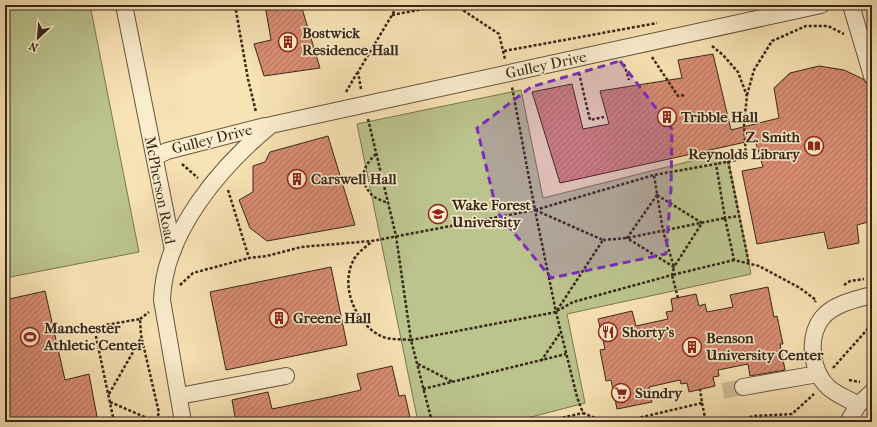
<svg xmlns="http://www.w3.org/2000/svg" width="877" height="427" font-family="'IM FELL French Canon',serif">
<defs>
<pattern id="building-hatch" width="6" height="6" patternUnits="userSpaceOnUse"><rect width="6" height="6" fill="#d98d73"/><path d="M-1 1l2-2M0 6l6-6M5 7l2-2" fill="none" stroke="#b1735d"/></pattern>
</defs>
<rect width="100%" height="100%" fill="#f8e3b4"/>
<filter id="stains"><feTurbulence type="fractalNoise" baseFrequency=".005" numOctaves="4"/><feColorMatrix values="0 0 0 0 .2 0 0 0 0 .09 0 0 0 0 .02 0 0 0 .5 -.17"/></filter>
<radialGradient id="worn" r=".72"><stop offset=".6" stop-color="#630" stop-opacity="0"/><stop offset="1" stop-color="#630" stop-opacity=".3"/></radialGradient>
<g fill="#bcc48e" stroke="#7a7653">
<path d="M5,5H90L139,252L5,278Z"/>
<path d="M521,90L543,198L727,152L751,274L567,314L585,403L512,422H418L357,124Z"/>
</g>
<g fill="url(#building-hatch)" stroke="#372718">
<path d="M265,5H301L320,68L264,76L254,44L271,40Z"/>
<path d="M713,54L731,130L779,118L774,88L790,73L819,66L844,70L863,79L866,83L872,86V221L857,225L859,243L828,249L824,232L757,244L742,171L763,167L755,140L560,183L532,92L572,84L583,129L609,124L600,91L682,78L678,60Z"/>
<path d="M328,136L355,225L267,241L250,228L239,200L253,192V166L265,162L270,152Z"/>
<path d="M331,267L347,345L226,370L210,292Z"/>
<path d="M768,287L774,317L777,316L783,344H780L785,370L750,376L748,364L718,370L719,376L713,377L715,386L689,392L687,383L681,384L680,380L649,387L652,402L617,409L611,380L606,381L600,350L605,349L598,319L632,311L636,326L668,319L666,312L673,311L671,299L696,294L699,306L705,304L707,312L733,307L730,295Z"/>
<path d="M45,291L65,380L89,374L98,422H5V300Z"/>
<path d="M392,366L399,396L405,395L411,422H236L232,400L268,392L272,409L330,397L361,390L357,374Z"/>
</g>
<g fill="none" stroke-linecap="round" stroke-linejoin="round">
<path stroke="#d1bd95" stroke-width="16" stroke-dasharray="16 8" stroke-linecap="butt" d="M723,391L743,387"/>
<defs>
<g id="minor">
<path d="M124,5L173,250"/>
<path d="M851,5L872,76"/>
<path d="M155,157L167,151L265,126"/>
<path d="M743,387L818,374"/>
<path d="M179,396L286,376"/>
<path d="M858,405C849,399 837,395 829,388C811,372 807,337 822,318C833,304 856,299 872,295"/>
<path d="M183,422L162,300C164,232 221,166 271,125L821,5"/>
<path d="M848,422L858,405L872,392"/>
</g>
</defs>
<use href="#minor" stroke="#67563f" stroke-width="18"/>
<g stroke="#372718" stroke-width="2.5" stroke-dasharray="3 2" stroke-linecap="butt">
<path d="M235,5L248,79L256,112"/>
<path d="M455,5L499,34L505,59"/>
<path d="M392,15L445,5"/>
<path d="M712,46L723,55L738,72L747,96L744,124L746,158L716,164"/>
<path d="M504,51L657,23"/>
<path d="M652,57L678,96L686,95"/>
<path d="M624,64L629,80"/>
<path d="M579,73L590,120L604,117"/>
<path d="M361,89L358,72L398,5"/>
<path d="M346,92L357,73"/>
<path d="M747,95L754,70L772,41L806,26H828L844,34"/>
<path d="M368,119L396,236L411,340L556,312L603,240L535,210L512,87"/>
<path d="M376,154C363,166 358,179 371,194C374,198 383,201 388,203"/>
<path d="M728,161L749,264"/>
<path d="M182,164L198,178"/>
<path d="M228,190L249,258L267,256L301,247L371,241"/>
<path d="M657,195L702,223L674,267L627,238Z"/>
<path d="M535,210L654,175L716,164L725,218L739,216"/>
<path d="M603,240L627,238L725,218L734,260L759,266L800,288L816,300L815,302"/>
<path d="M180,285L193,273L249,258"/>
<path d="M844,285L850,281L864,279"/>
<path d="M678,298L672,275L734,260"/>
<path d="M557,311L573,302L672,275L674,267L663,231L654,175"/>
<path d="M140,319L149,312"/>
<path d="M541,361L560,333"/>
<path d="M418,364L453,382"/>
<path d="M833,368L872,324"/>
<path d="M849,380L860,382"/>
<path d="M423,389L566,354"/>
<path d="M109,394L141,338"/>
<path d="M110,402L156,422"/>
<path d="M702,403L706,422"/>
<path d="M114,422L94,327L140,319L141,335L159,413L155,422"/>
<path d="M219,422L228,420V422"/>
<path d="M432,422L411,340C402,339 389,340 381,336C354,323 338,282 356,256C360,251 367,246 372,241L535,210L556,312L577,397L583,413L605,422"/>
<path d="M543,422L583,413"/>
<path d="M621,422L702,403L700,389"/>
<path d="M730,422L754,416L792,414L814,394"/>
</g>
<use href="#minor" stroke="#faedce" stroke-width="16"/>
</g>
<path fill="#7b2cbf" fill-opacity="0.2" stroke="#7b2cbf" stroke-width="3" stroke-dasharray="8 5" stroke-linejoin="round" d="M620,61L672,129L671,189L666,254L551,278L497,212L477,128L531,87Z"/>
<defs>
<symbol id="building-ring" viewBox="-11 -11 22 22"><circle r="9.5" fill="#faedce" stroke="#8f2418" stroke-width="1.5"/><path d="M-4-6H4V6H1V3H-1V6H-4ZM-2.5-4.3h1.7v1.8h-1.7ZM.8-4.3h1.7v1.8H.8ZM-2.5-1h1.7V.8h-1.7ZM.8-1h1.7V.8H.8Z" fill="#8f2418"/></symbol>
<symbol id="library-ring" viewBox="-11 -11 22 22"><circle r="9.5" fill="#faedce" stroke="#8f2418" stroke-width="1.5"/><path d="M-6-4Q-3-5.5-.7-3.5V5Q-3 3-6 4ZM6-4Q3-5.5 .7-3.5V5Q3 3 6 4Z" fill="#8f2418"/></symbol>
<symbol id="university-ring" viewBox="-11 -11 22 22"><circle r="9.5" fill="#faedce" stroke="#8f2418" stroke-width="1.5"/><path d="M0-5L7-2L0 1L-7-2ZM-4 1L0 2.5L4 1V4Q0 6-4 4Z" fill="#8f2418"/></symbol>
<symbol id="restaurant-ring" viewBox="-11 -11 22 22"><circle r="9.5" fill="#faedce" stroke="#8f2418" stroke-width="1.5"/><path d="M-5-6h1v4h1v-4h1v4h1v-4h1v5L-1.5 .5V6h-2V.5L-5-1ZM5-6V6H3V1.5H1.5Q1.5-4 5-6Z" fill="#8f2418"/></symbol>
<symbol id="stadium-ring" viewBox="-11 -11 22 22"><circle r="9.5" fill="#faedce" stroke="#8f2418" stroke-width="1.5"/><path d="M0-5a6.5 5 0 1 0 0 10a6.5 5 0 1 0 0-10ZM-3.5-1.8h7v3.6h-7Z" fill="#8f2418"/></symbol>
<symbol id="supermarket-ring" viewBox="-11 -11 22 22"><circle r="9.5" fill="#faedce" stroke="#8f2418" stroke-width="1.5"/><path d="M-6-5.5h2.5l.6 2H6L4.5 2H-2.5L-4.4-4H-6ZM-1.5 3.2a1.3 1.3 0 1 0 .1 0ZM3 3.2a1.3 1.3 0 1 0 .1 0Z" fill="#8f2418"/></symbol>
</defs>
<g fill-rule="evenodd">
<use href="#building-ring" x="277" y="31" width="22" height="22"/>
<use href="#building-ring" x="656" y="106" width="22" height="22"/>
<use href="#library-ring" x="803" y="135" width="22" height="22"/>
<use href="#building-ring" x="286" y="168" width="22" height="22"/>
<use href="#university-ring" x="427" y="203" width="22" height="22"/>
<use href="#building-ring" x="268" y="307" width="22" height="22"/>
<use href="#restaurant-ring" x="597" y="321" width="22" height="22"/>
<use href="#stadium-ring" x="19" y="326" width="22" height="22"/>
<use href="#building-ring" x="681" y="336" width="22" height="22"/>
<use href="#supermarket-ring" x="610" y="382" width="22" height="22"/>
</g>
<g text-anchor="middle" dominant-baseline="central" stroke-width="3" stroke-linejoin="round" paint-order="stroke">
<g font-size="15" font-weight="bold" fill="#372718" stroke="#faedce" text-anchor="start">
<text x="302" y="33">Bostwick<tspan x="302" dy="17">Residence Hall</tspan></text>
<text x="681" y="117">Tribble Hall</text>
<text x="800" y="137" text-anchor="end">Z. Smith<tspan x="800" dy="17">Reynolds Library</tspan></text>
<text x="311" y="179">Carswell Hall</text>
<text x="452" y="205">Wake Forest<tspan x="452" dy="17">University</tspan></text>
<text x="293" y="318">Greene Hall</text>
<text x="44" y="328">Manchester<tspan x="44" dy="17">Athletic Center</tspan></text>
<text x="622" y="332">Shorty's</text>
<text x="706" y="338">Benson<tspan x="706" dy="17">University Center</tspan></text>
<text x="635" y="393">Sundry</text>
</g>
<g font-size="15" fill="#372718" stroke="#faedce">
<text transform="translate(546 65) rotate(-12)">Gulley Drive</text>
<text transform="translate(212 139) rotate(-14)">Gulley Drive</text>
<text transform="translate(160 190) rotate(79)">McPherson Road</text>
</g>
</g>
<rect width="877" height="427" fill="none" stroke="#f8e3b4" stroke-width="20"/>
<rect x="6" y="6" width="865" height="415" fill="none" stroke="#372718" stroke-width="2"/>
<rect x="10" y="10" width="857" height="407" fill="none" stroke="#372718"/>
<g transform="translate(38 38) rotate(206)" stroke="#faedce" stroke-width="3" paint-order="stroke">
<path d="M0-3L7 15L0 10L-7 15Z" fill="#372718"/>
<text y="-6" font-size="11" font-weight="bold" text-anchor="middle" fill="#372718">N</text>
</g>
<rect width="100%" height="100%" filter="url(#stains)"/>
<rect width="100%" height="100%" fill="url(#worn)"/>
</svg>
